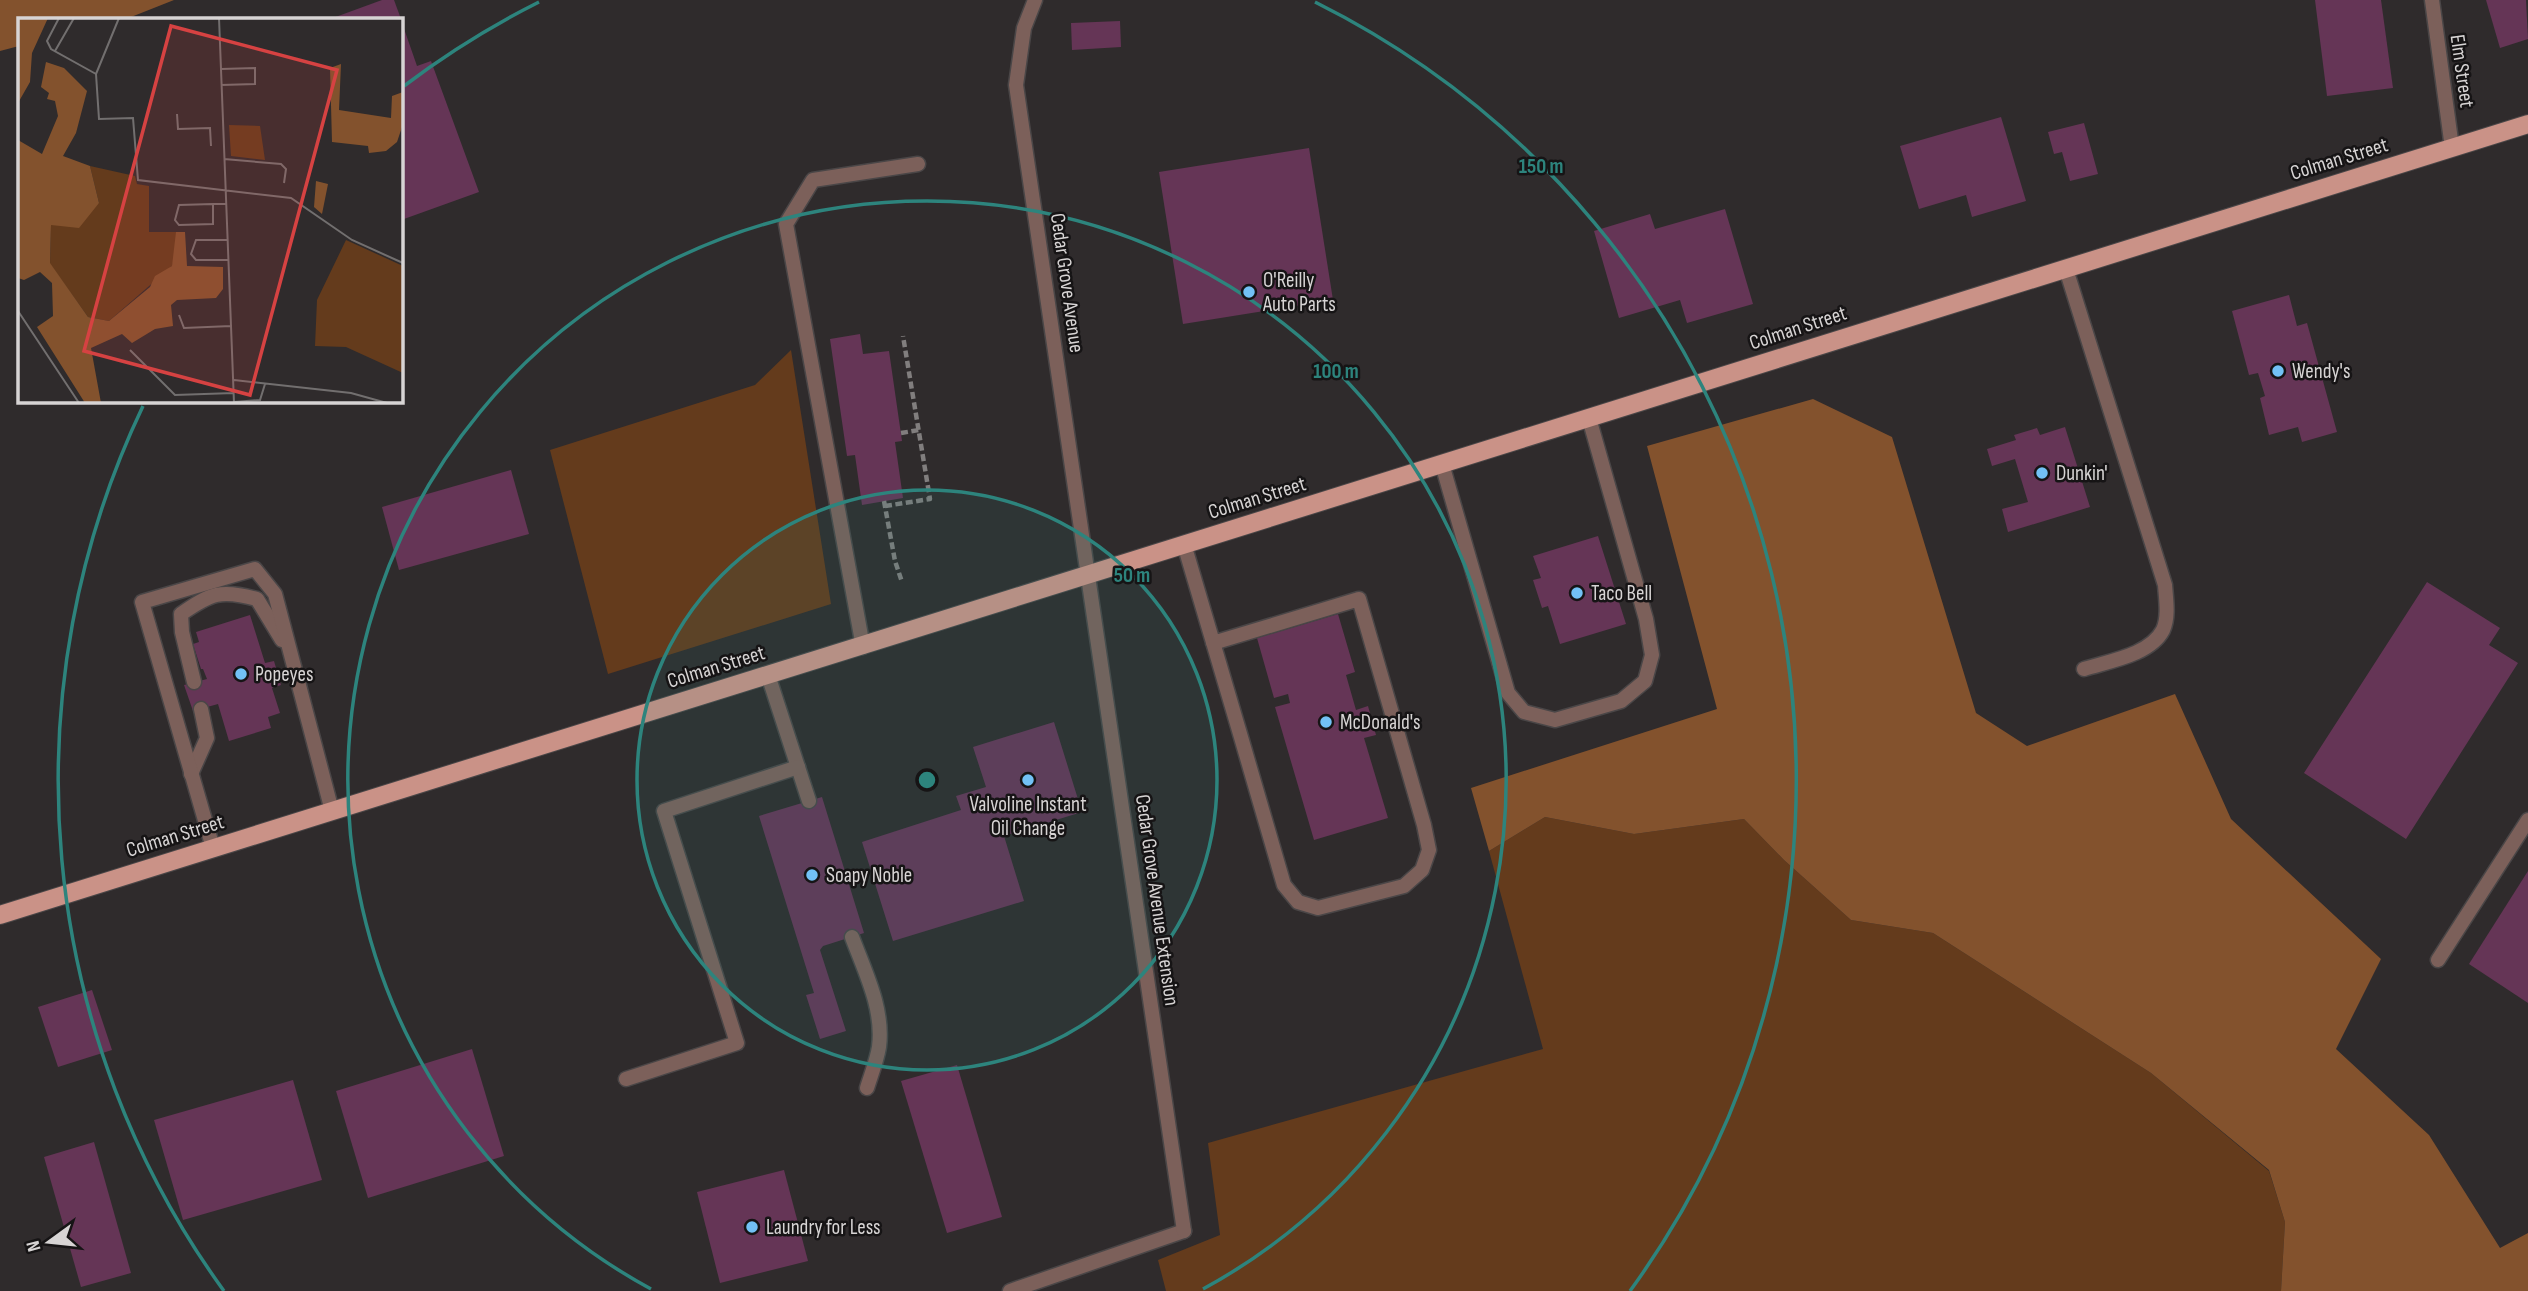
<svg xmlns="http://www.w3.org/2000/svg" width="2528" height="1291" font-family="'Sofia Sans Condensed',sans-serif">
<rect width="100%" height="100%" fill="#2f2b2c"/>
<g fill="#643b1c">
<path d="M791,350L831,604L608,674L550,450L755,385Z"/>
<path d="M1545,817L1634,834L1744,819L1784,860L1851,920L1933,933L2151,1073L2269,1171L2285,1222L2281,1291H1166L1158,1260L1220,1235L1208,1143L1543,1049L1489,851Z"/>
</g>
<g fill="#83522d">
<path d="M0,0H174L126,19H19V46L0,51Z"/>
<path d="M1813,399L1892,437L1976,713L2027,746L2175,694L2231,819L2381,959L2336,1049L2429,1135L2500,1248L2528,1233V1291H2281L2285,1222L2269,1170L2151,1073L1933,933L1851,920L1784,860L1744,819L1634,834L1545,817L1489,851L1471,788L1717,709L1647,446Z"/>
</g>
<g fill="#653556">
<path d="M382,0H394L401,19H330Z"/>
<path d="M2315,0H2381L2393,88L2327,96Z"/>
<path d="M2486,0H2526L2528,39L2500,48Z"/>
<path d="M401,20L417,66L431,61L479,192L404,219L401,214Z"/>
<path d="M1120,21L1121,47L1072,50L1071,23Z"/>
<path d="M2001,117L2026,201L1972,217L1966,195L1919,209L1900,146Z"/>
<path d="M2084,123L2098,174L2070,181L2062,152L2054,154L2048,132Z"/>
<path d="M1309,148L1333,300L1183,324L1159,172Z"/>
<path d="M1725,209L1753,304L1687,323L1680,300L1619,318L1594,231L1650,214L1655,229Z"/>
<path d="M2289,295L2297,326L2307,323L2337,432L2302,442L2298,427L2269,435L2260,398L2265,396L2258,373L2249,375L2232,311Z"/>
<path d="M860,334L863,354L889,351L902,441L895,442L903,498L862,505L855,455L847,456L830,339Z"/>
<path d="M2065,427L2090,507L2008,532L2002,509L2028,502L2015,459L1992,466L1987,449L2016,440L2014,435L2037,428L2040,435Z"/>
<path d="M511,470L529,534L399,570L382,507Z"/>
<path d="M1598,536L1626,624L1560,644L1548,606L1542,608L1533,580L1541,578L1533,556Z"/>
<path d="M2427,582L2500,628L2489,645L2518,663L2406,839L2304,773Z"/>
<path d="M1338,614L1355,672L1346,675L1356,710L1368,706L1376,735L1364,738L1388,818L1314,840L1275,707L1290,703L1288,694L1274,698L1257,638Z"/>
<path d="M250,615L265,663L274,661L281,685L272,688L280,713L268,717L271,728L229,741L218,704L193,711L184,685L207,679L203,669H201L193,644L199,642L196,632Z"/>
<path d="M1054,722L1082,812L1004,836L1024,901L893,941L862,842L961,810L956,796L986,787L973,747Z"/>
<path d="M822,797L864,933L823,946L820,950L846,1031L820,1039L806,995L814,993L759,816Z"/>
<path d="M2528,871V1003L2469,964Z"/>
<path d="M92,990L112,1050L58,1067L38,1007Z"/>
<path d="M472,1049L504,1156L368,1198L336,1091Z"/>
<path d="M957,1065L1002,1217L947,1233L901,1081Z"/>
<path d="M293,1080L322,1180L183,1220L154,1120Z"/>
<path d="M94,1142L131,1273L81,1287L44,1157Z"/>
<path d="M784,1170L808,1261L720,1283L697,1192Z"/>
</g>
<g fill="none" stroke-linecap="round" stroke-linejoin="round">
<defs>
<g id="service">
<path d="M2066,269L2165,585C2166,599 2169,617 2163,630C2150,655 2109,661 2084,669"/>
<path d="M1442,464L1508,693L1524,712L1555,720L1621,701L1645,681L1652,655L1646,619L1589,418"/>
<path d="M1184,544C1218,658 1251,771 1284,885L1298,902L1318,908L1404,886L1422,870L1429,850L1424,825L1359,599L1213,643"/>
<path d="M863,647L786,224L813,180L918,164"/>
<path d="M768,675L809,801"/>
<path d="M194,682L182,632L181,614C211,593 221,589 257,599L282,640"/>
<path d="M191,774L207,738L201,709"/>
<path d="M213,848L142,602L255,569L275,594L332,811"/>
<path d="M852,937C865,972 884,1009 879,1047C877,1060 871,1075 867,1088"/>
<path d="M2438,960L2528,820"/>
<path d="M626,1079L737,1043L664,811L798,767"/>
<path d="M1010,1291L1184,1231"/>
</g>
<g id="minor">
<path d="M1035,0L1024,28L1016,85L1184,1231"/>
<path d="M2432,0L2452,148"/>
</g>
<path id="primary" d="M0,915L2528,124"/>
</defs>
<use href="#service" stroke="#4a4647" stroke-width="17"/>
<use href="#minor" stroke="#4a4647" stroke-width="17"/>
<use href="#primary" stroke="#4a4647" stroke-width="20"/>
<g stroke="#817e7e" stroke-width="4.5" stroke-dasharray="7 3.5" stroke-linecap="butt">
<path d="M901,433L919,430"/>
<path d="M884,501L895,561L902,582"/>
<path d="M885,506L930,499L903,336"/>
</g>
<use href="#service" stroke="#7c605a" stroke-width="14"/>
<use href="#minor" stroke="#7c605a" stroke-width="14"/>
<use href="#primary" stroke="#ca9287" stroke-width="18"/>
</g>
<circle cx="927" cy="780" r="290" fill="#2d847d" fill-opacity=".12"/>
<g fill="none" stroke="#2d847d" stroke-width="3.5">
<circle cx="927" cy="780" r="290"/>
<path d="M651 1289A579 579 0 1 1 1203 1289"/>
<path d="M224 1291A869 869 0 0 1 143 406M404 86A869 869 0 0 1 539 2M1315 2A869 869 0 0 1 1630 1291"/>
</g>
<g fill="#72c1f5" stroke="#161415" stroke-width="2.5">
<circle cx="1249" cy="292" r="7"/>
<circle cx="2278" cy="371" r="7"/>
<circle cx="2042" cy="473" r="7"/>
<circle cx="1577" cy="593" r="7"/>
<circle cx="241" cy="674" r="7"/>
<circle cx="1326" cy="722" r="7"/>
<circle cx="1028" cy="780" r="7"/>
<circle cx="812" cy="875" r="7"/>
<circle cx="752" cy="1227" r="7"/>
</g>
<g text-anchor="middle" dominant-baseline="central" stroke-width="5" stroke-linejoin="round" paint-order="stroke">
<g font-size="21" fill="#d7d4d4" stroke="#161415">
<text transform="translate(2462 71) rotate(82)">Elm Street</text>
<text transform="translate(2339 159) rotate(-17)">Colman Street</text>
<text transform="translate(1067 283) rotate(82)">Cedar Grove Avenue</text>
<text transform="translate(1798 328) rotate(-18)">Colman Street</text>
<text transform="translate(1257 498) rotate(-17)">Colman Street</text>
<text transform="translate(716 667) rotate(-17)">Colman Street</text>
<text transform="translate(175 836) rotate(-17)">Colman Street</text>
<text transform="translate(1157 900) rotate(82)">Cedar Grove Avenue Extension</text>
</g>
<g font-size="21" fill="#d7d4d4" stroke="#161415" text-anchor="start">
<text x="1263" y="280">O'Reilly<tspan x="1263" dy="24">Auto Parts</tspan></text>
<text x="2292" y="371">Wendy's</text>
<text x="2056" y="473">Dunkin'</text>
<text x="1591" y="593">Taco Bell</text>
<text x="255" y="674">Popeyes</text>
<text x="1340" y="722">McDonald's</text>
<text x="1028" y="804" text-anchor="middle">Valvoline Instant<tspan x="1028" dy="24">Oil Change</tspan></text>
<text x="826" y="875">Soapy Noble</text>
<text x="766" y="1227">Laundry for Less</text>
</g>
</g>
<g transform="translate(18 18)">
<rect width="385" height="385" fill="#2f2b2c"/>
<path d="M211,107L242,108L247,142L213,138ZM72,148L117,158L119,166L131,168V214H158L161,223L154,248L91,303L70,299L32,246L33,207L81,185ZM328,222L385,248V355L328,329L297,328L299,282Z" fill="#643b1c"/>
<path d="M0,0H30L14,35L12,64L0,85ZM28,44L46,50L69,73L58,115L45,138L72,148L81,185L61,210L33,207L32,245L70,299L91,303L132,269L137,258L154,248L158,214H167L169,248L205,249V271L198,280L159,282L153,287L155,308L137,311L114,325L104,316L73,330L83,385H67L19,309L35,298L34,265L22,254L6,262L0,260V122L24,136L40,98L37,83L29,81L31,75L23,69ZM323,46L321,92L373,100L374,78L385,74V106L379,124L368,133L351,135L350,128L314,124L312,50ZM298,163L310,166L304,196L296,189Z" fill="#83522d"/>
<path fill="none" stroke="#726f6f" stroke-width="2" d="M41,0L29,23L33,31L78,56L81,101L115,100L120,162L273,180L334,222L385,245M201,0L216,385M37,33L56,0M203,51L237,50V66L203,67M78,56L101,0M159,96L160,111L192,110L193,128M206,141L263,146L268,151L266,165M195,186V206L161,207L157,202L161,187L195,186H208M210,222H178L173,236L178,242H211M0,293L61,385M161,297L166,310L213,308M112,332L157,377L216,375M216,362L333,375L369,385M216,384L242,382L247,366"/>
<path fill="#d64242" fill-opacity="0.15" stroke="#d64242" stroke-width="3.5" d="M153,8L319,52L232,377L66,333Z"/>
<rect width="385" height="385" fill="none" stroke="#d7d4d4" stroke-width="3.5"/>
</g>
<circle cx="927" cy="780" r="10" fill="#2d847d" stroke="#161415" stroke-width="3.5"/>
<g font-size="21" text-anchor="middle" font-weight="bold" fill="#2d847d" stroke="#161415" stroke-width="5" stroke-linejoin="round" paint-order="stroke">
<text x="1541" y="173">150 m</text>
<text x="1336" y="378">100 m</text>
<text x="1132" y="582">50 m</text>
</g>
<g transform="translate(49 1242) rotate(255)" stroke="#161415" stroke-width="5" paint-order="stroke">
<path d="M0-5L12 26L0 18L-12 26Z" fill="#d7d4d4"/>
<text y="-10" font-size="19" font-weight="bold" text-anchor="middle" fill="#d7d4d4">N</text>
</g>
</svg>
